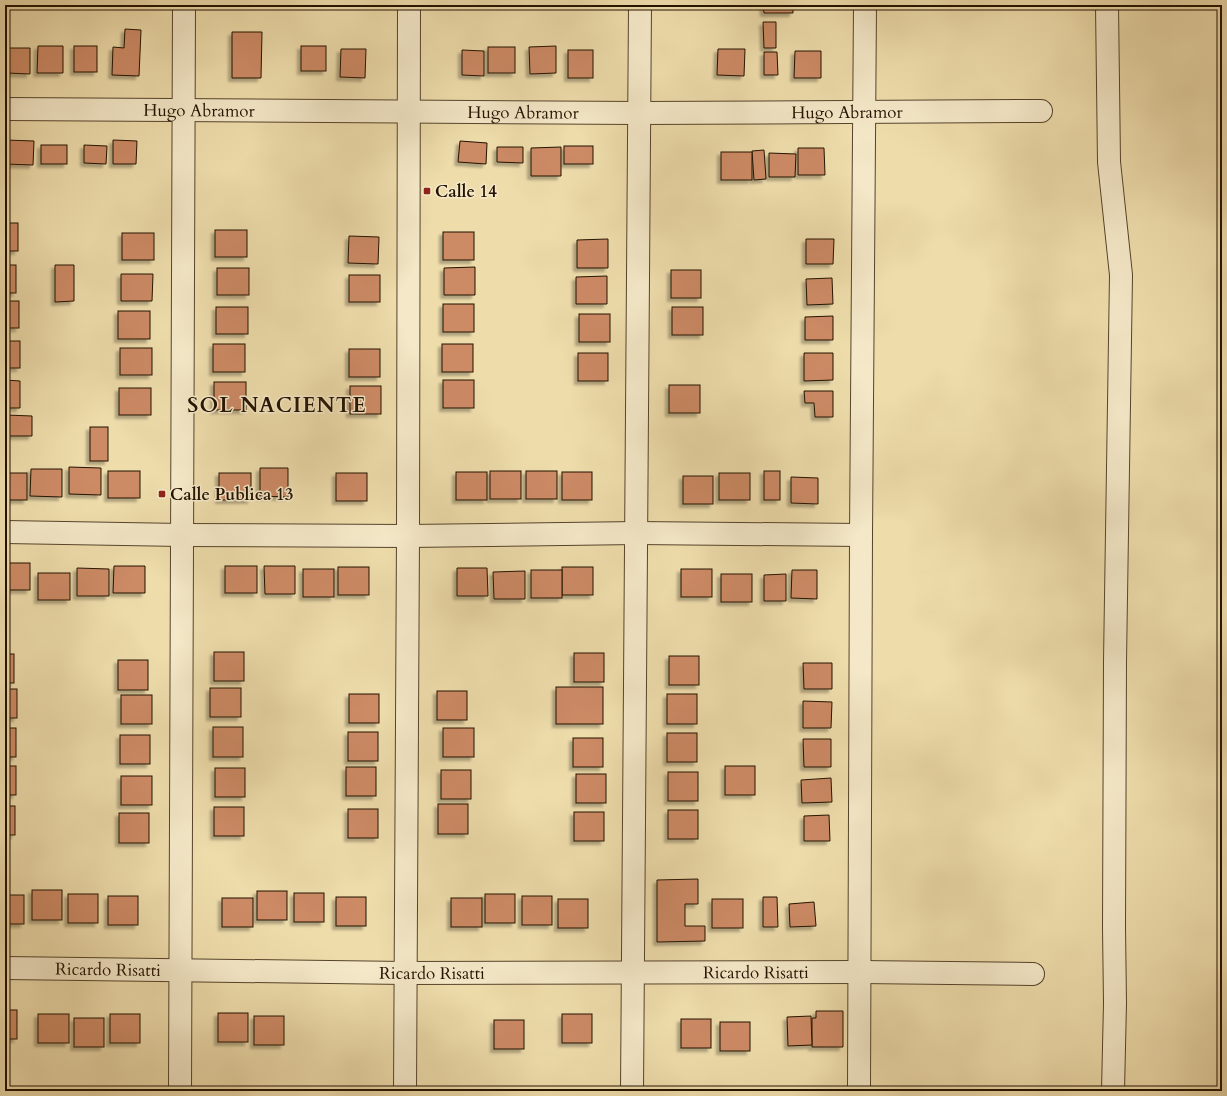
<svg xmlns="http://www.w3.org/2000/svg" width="1227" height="1096" font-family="Cardo,serif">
<defs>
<filter id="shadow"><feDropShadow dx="-3.5" dy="3.5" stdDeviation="1" flood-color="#0004"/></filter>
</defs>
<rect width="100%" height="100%" fill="#eedcab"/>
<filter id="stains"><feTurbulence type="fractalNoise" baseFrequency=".005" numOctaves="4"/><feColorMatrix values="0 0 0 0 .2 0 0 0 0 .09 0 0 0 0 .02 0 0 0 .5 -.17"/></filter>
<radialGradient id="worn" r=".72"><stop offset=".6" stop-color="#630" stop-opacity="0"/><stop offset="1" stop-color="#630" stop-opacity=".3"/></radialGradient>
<g fill="#cc8a65" stroke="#231200" filter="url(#shadow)">
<path d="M763,5H793V13H764Z"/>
<path d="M763,22H776V48H764Z"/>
<path d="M125,29L141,30L139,76L112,75L113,47L124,48Z"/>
<path d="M232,32H262L261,78H232Z"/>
<path d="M38,46H63V73H37Z"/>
<rect x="74" y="46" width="23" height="26"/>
<rect x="301" y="46" width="25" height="25"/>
<path d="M556,46V73L530,74L529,47Z"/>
<rect x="488" y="47" width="27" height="26"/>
<path d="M7,48H30V74L7,73Z"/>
<path d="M341,49H366L365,78L340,77Z"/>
<path d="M718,49H745L744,76L717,75Z"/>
<path d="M462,50L484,51V76L462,75Z"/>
<rect x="568" y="50" width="25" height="28"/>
<path d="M795,51H821V78H794Z"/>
<path d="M764,52H777L778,75H764Z"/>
<path d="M5,140L34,141L33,165L5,164Z"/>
<path d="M113,140L137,141L136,164H113Z"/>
<path d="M460,141L487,143L486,164L458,162Z"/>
<rect x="41" y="145" width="26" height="19"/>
<path d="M84,145L107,146L106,164L84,163Z"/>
<rect x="564" y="146" width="29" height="18"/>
<path d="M497,147H523V163L497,162Z"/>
<path d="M561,147V176H531V148Z"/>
<path d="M798,148H824L825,175H798Z"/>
<path d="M764,150L766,179L754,180L752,151Z"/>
<rect x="721" y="152" width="31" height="28"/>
<path d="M769,153L796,154L795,177H769Z"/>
<rect x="5" y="223" width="13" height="28"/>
<rect x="215" y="230" width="32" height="27"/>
<rect x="443" y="232" width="31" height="28"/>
<rect x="122" y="233" width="32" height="27"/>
<path d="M349,236L379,237L378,264L348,263Z"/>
<path d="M608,239V268H577V240Z"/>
<path d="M806,239H834L833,264H806Z"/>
<rect x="5" y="265" width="11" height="28"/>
<path d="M55,265H74V301L55,302Z"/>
<path d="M475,267V295H444V268Z"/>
<rect x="217" y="268" width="32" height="27"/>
<rect x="671" y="270" width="30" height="28"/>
<path d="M121,274H153L152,301H121Z"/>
<rect x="349" y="275" width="31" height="27"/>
<path d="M607,276V304H576V277Z"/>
<path d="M832,278L833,304L807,305L806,279Z"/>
<rect x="5" y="301" width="14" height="27"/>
<rect x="443" y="304" width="31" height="28"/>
<rect x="216" y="307" width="32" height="27"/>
<rect x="672" y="307" width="31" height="28"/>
<rect x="118" y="311" width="32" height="28"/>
<rect x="579" y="314" width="31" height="28"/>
<path d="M833,316V340H805V317Z"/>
<rect x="5" y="341" width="15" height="27"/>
<rect x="213" y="344" width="32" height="28"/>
<rect x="442" y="344" width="31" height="28"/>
<rect x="120" y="348" width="32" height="27"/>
<rect x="349" y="349" width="31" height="28"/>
<rect x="578" y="353" width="30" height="28"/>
<path d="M804,353H833V380L804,381Z"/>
<path d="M5,380L20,381V408H5Z"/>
<rect x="443" y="380" width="31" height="28"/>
<rect x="214" y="382" width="32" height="28"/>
<rect x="669" y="385" width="31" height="28"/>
<rect x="350" y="386" width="31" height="28"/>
<rect x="119" y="388" width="32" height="27"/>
<path d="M804,391H833V417H815L814,403H805Z"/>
<path d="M6,415L32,416V436H5Z"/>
<rect x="90" y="427" width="18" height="34"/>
<path d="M69,467L101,468V495L69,494Z"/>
<path d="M260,468H288V497L260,496Z"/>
<path d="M31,469H62V497L30,496Z"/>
<rect x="108" y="471" width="32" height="27"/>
<rect x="490" y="471" width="31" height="28"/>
<rect x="526" y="471" width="31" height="28"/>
<rect x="764" y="471" width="16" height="29"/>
<rect x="456" y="472" width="31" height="28"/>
<rect x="562" y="472" width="30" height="28"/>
<rect x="5" y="473" width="22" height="27"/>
<rect x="219" y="473" width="32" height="27"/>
<rect x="336" y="473" width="31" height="28"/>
<rect x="719" y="473" width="31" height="27"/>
<rect x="683" y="476" width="30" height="28"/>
<path d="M791,477L818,478V504L791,503Z"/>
<rect x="5" y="563" width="25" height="27"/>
<path d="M114,566H145V593H113Z"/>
<rect x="225" y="566" width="32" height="27"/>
<path d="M264,566H295V594H265Z"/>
<rect x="338" y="567" width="31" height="28"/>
<rect x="562" y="567" width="31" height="28"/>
<path d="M77,568L109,569V596H77Z"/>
<path d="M457,568H487L488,596H457Z"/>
<rect x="303" y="569" width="31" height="28"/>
<rect x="681" y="569" width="31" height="28"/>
<rect x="531" y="570" width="31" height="28"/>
<path d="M792,570H817V599L791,598Z"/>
<path d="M525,571V599H494L493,572Z"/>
<rect x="38" y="573" width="32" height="27"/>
<rect x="721" y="574" width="31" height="28"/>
<path d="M786,574V601H764V575Z"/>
<rect x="214" y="652" width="30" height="29"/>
<rect x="574" y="653" width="30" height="29"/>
<rect x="5" y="654" width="9" height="29"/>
<rect x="669" y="656" width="30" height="29"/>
<rect x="118" y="660" width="30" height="30"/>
<path d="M803,663H832V689H804Z"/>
<rect x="556" y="687" width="47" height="37"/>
<rect x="210" y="688" width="31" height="29"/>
<rect x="5" y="689" width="12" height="29"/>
<rect x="437" y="691" width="30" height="29"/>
<rect x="349" y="694" width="30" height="29"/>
<rect x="667" y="694" width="30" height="30"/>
<rect x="121" y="695" width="31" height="29"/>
<path d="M803,701L832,702L831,728H803Z"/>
<rect x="213" y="727" width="30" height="30"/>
<rect x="5" y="728" width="11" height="29"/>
<rect x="443" y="728" width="31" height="29"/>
<rect x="348" y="732" width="30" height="29"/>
<rect x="667" y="733" width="30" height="29"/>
<rect x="120" y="735" width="30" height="29"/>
<rect x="573" y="738" width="30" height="29"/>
<path d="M803,739H831V767H804Z"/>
<rect x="5" y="766" width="11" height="29"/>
<rect x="725" y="766" width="30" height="29"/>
<rect x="346" y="767" width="30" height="29"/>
<rect x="215" y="768" width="30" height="29"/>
<rect x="441" y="770" width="30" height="29"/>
<rect x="668" y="772" width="30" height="29"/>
<rect x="576" y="774" width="30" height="29"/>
<rect x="121" y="776" width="31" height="29"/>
<path d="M831,778L832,802L802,803L801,780Z"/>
<rect x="438" y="804" width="30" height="30"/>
<rect x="5" y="806" width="10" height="29"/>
<rect x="214" y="807" width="30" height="29"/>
<rect x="348" y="809" width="30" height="29"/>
<rect x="668" y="810" width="30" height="29"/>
<rect x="574" y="812" width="30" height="29"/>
<rect x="119" y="813" width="30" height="30"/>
<path d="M829,815L830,841H804V816Z"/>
<path d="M698,879V904H685V926H705V941L657,942V880Z"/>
<rect x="32" y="890" width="30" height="30"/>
<rect x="257" y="891" width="30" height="29"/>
<rect x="294" y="893" width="30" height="29"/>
<rect x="68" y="894" width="30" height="29"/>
<rect x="485" y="894" width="30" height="29"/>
<rect x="5" y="895" width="19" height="29"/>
<rect x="108" y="896" width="30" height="29"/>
<rect x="522" y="896" width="30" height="29"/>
<rect x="336" y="897" width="30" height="29"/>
<path d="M763,897H777L778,927H763Z"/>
<rect x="222" y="898" width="31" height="29"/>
<rect x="451" y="898" width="31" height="29"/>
<rect x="558" y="899" width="30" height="29"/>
<rect x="712" y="899" width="31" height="29"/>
<path d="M814,902L816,926L790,927L789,904Z"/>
<rect x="5" y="1010" width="12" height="29"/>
<path d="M816,1011H843V1047H812V1018H816Z"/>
<rect x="218" y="1013" width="30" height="29"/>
<rect x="38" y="1014" width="31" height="29"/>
<rect x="110" y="1014" width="30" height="29"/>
<rect x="562" y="1014" width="30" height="29"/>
<rect x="254" y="1016" width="30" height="29"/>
<path d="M811,1016L812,1045L788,1046L787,1017Z"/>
<rect x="74" y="1018" width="30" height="29"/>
<rect x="681" y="1019" width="30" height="29"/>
<rect x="494" y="1020" width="30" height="29"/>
<rect x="720" y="1022" width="30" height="29"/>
</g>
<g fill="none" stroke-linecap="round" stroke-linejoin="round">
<defs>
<g id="street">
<path d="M1107,5L1109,162L1121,275L1115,661L1114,928L1115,1003L1113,1091"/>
<path id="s1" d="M5,109L639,113L1041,111"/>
<path d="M5,532L182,535L408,536L637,533L861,535"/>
<path id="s2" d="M5,968L405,973L860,972L1033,974"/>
<path d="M180,1091L184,5"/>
<path d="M405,1091L408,536L409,5"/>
<path d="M632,1091L640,5"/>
<path d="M859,1091L861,535L865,5"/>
</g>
</defs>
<use href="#street" stroke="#56442b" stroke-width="24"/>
<use href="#street" stroke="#f4e8c8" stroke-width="22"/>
</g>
<g fill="#8f2418" stroke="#f4e8c8" stroke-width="1.5">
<rect x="423" y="187" width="8" height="8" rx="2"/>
<rect x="158" y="490" width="8" height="8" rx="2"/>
</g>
<g text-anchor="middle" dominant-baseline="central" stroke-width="3" stroke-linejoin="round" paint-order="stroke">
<g font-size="17" fill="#231200" stroke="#f4e8c8">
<text stroke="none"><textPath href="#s1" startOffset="194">Hugo Abramor</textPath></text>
<text stroke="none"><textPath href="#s1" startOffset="518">Hugo Abramor</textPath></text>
<text stroke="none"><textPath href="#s1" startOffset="842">Hugo Abramor</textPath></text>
<text stroke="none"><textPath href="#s2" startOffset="103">Ricardo Risatti</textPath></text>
<text stroke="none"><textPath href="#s2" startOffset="427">Ricardo Risatti</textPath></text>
<text stroke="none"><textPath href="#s2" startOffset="751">Ricardo Risatti</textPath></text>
</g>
<g font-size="17" font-weight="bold" fill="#231200" stroke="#f4e8c8" text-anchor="start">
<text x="435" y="191">Calle 14</text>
<text x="170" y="494">Calle Publica 13</text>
</g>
<g font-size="21" font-weight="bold" letter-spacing="1" fill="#231200" stroke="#f4e8c8">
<text x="277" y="405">SOL NACIENTE</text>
</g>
</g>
<rect width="1227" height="1096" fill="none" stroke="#eedcab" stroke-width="20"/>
<rect x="6" y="6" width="1215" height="1084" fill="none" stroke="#231200" stroke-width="2"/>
<rect x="10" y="10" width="1207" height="1076" fill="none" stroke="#231200"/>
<rect width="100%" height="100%" filter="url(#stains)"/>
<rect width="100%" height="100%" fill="url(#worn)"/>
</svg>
